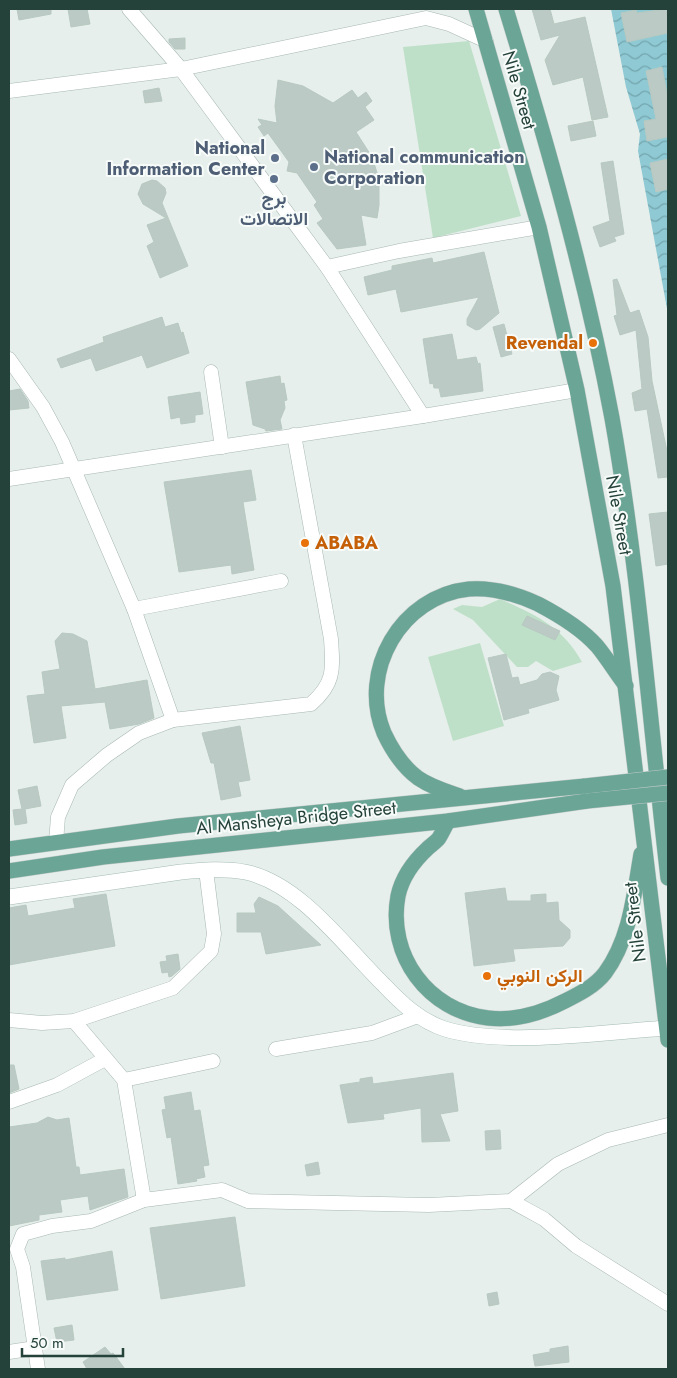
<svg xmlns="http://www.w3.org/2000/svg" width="677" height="1378" font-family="Jost,Vazirmatn,sans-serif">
<defs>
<pattern id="water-waves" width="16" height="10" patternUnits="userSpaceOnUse" patternTransform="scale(1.25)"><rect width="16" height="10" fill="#8ec9d4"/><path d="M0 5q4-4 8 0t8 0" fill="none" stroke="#74a5ad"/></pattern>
</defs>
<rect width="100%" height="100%" fill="#e6efeb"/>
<g fill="#bfe0c8">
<path d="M469,41L521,216L433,238L403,47Z"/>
<path d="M500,599C534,614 563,627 582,662L553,671L536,661L528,667H517L473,620L453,609L462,605L482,607Z"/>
<path d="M480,643L504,726L453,741L428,657Z"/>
</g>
<path fill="url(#water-waves)" d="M611,9H668V314L638,151L640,134L626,87Z"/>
<g fill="#bbcac4" stroke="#b8c9c2">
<path d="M17,9H51V14L19,20Z"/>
<path d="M68,9H87L90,24L71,27Z"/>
<path d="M532,9H550L554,24L585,17L608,117L592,120L583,77L553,85L545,60L560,35L541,40Z"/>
<path d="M667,9L668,33L627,42L621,13L636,10L637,13Z"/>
<path d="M185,38V49H175L169,42V39Z"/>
<path d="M662,67L668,99V137L647,141L644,121L656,119L646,71Z"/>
<path d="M278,80L303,86L333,103L352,90L358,98L366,92L372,101L365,107L374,120L356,132L372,157L379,179V205L377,218L361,215L366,245L337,249L317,223L323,219L314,205L317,202L297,173L287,171L289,162L268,133L264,136L258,127L262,125L258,119L277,123L275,106Z"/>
<path d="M159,88L162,101L145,103L143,91Z"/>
<path d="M593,121L596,136L571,141L568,126Z"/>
<path d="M668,159V189L656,192L650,163Z"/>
<path d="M613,161L624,234L614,237L616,241L600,247L593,227L610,221L601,163Z"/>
<path d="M152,180L157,181L165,188L166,193L162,203L188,266L160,278L147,246L154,242L147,225L166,218L143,204L138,194L142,184Z"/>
<path d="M484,252L499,313L480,329L476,330L467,325V319L479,297L401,312L396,289L368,295L364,277L392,270V266L432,258L433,263Z"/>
<path d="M617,279L630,313L639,310L648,337L652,381L667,451L668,477L658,478L647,409L635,411L632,393L642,389L636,330L620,335L614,316L617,315L613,280Z"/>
<path d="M162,317L165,327L178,323L181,333L183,332L189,353L147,368L142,355L96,371L91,358L61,368L57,359L104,342L103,337Z"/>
<path d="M504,324L512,354L501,357L493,327Z"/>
<path d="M452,334L457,360L476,357L478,364L480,363L483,391L441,397L439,388H434L433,383L430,384L423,339Z"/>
<path d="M280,376L281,384L284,383L287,400L284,401L285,408L280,420L282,429L266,431L265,429L253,425L246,382Z"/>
<path d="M20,389L28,401L29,408L9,410V391Z"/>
<path d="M200,392L203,414L195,415V422L181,424L180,417L171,419L168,397Z"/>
<path d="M251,470L256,500L243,502L254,570L232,574L231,565L179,572L164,482Z"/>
<path d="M668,512V564L656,566L649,514Z"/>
<path d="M527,616L560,631L555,640L522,625Z"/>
<path d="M62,633L73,634L87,641L95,689L147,680L154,718L139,724L110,729L105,702L61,706L66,738L34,743L27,696L45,694L42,672L60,669L55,641Z"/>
<path d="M506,654L512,678L518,677L520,685L537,680L542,674L550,672L559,676L556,690L559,700L528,709L529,713L504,720L488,658Z"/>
<path d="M240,726L250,780L238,782L241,796L221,800L214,763H211L202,733Z"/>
<path d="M37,786L41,806L25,809L27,823L15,825L13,810L22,809L18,790Z"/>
<path d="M505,888L507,901H531V895L546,894V903L558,902L559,920L570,930V938L563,946L513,949L515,961L474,966L465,893Z"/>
<path d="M106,894L115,946L9,965V908L26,905L28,916L75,908L73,899Z"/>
<path d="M259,897L278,906L321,945L266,954L261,932H237V913H256L254,904Z"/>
<path d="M178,954L180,969L172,976L169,977L168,972L162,973L160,962L167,961L166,956Z"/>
<path d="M9,1065H14L19,1089L9,1093Z"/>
<path d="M453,1073L458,1111L440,1114L450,1141L422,1142L421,1108L383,1114L384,1119L348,1123L340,1085L360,1082V1079L372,1077L373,1084Z"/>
<path d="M191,1092L194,1111L200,1110L209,1165L203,1166L205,1177L196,1179L197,1181L178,1184L171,1137L167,1138L162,1110L166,1109L164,1097Z"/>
<path d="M48,1117L57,1120L69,1118L76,1167H79L80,1175L124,1169L128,1197L90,1210L88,1196L60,1200L62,1212L39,1215V1220L9,1226V1127L37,1123Z"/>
<path d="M500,1130L501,1149L486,1150L485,1131Z"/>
<path d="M318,1162L320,1174L307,1176L305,1165Z"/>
<path d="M235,1217L245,1286L161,1299L150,1228Z"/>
<path d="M112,1251L118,1290L47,1300L41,1261L65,1258V1260Z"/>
<path d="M497,1292L499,1304L489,1306L487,1294Z"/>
<path d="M72,1325L74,1340L57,1342L54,1328Z"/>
<path d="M568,1346L569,1362L535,1366L533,1355L550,1352V1349Z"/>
<path d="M105,1347L111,1354L113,1353L125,1369H87L83,1362Z"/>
</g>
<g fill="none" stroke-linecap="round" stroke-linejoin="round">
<defs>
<g id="street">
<path d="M129,9L181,69L327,267L423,416"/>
<path d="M9,91L181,69L426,18L449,24L486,41"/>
<path d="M327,267L399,251L539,227"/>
<path d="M9,359L43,407L62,442L134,609L173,720L139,733L107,755L72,785L58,817L56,842"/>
<path d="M211,372L222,447"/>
<path d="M9,479L423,416L577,390"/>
<path d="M134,609L281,581"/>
<path d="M173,720L311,704C335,683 333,669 331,639L294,435"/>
<path d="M9,1020L42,1023L74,1021L173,988L211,951L214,934L206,870"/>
<path d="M74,1021L124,1080L144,1200"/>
<path d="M276,1049L372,1033L418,1016"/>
<path d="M124,1080L213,1061"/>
<path d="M9,1102L57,1085L105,1059"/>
<path d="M511,1201L544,1219L576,1246L668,1304"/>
<path d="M9,1352L35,1348"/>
<path d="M38,1369L23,1267L17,1249L23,1234L52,1226L91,1221L144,1200L222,1190L248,1201L429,1205L511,1201L558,1164L608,1140L668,1125"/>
</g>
<path id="secondary" d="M9,897L181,872C202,870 224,868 245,872C300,883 345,947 384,985C401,1003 420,1021 445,1029C504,1047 604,1032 667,1028"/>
<g id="primary">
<path d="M476,9L539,227L577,390L613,586L668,1040"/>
<path d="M506,9C547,143 586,279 612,418C639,570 650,725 668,878"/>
<path d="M460,796C445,791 431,787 418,778C403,767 392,750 384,733C358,671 401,596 469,589C494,587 516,594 538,604C559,615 581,628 597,646C607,658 616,673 626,686"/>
<path d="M448,821C445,827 442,833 439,838C436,842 431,845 428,848C414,861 402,877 398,896C387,955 428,1011 488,1018C514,1021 542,1013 565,1001C579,994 595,986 605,973C630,939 634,895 641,854"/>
<path d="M9,849L178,826L585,786"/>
<path d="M9,871L103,857L448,821L587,801"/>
</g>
</defs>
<use href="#street" stroke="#a8b8b2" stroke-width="15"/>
<use href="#secondary" stroke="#a4bbb3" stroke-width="16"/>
<use href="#primary" stroke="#c2cac8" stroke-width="16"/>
<use href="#street" stroke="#fff" stroke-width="14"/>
<use href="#secondary" stroke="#fff" stroke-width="15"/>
<use href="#primary" stroke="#6aa596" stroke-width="15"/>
<defs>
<g id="primary-bridge">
<path d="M585,786L668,777"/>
<path d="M587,801L668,793"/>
</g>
</defs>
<use href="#primary-bridge" stroke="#c2cac8" stroke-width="16" stroke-linecap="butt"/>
<use href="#primary-bridge" stroke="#6aa596" stroke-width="15"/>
</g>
<g fill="#5c6f8a" stroke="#f7fbf9" stroke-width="2">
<circle cx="275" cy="158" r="5"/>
<circle cx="314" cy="167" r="5"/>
<circle cx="274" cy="179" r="5"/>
</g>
<g fill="#e8710a" stroke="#f7fbf9" stroke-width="2">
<circle cx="593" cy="343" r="5"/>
<circle cx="305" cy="543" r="5"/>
<circle cx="487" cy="976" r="5"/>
</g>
<g text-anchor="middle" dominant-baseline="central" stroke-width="4" stroke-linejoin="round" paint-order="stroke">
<g font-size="18" fill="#24423a" stroke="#f7fbf9">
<text transform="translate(519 90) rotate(74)">Nile Street</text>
<text transform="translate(619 515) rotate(80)">Nile Street</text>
<text transform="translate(296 818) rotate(-6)">Al Mansheya Bridge Street</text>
<text transform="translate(635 922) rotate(-97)">Nile Street</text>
</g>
<g font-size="18" font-weight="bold" fill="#4e5e75" stroke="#f7fbf9" text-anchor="end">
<text x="265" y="148">National<tspan x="265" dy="21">Information Center</tspan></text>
<text x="324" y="157" text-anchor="start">National communication<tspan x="324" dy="21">Corporation</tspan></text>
<text x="274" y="198" text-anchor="middle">برج<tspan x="274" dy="21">الاتصالات</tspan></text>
</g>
<g font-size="18" font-weight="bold" fill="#c56008" stroke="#f7fbf9" text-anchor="start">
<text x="583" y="343" text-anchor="end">Revendal</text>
<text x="315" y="543">ABABA</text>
<text x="497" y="976">الركن النوبي</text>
</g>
</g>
<rect width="677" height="1378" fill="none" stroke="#24423a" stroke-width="20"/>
<path d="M22 1348v8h101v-8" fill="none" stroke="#24423a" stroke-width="2.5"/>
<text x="30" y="1348" font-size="15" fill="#24423a" stroke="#f7fbf9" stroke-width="4" paint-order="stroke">50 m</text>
</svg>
